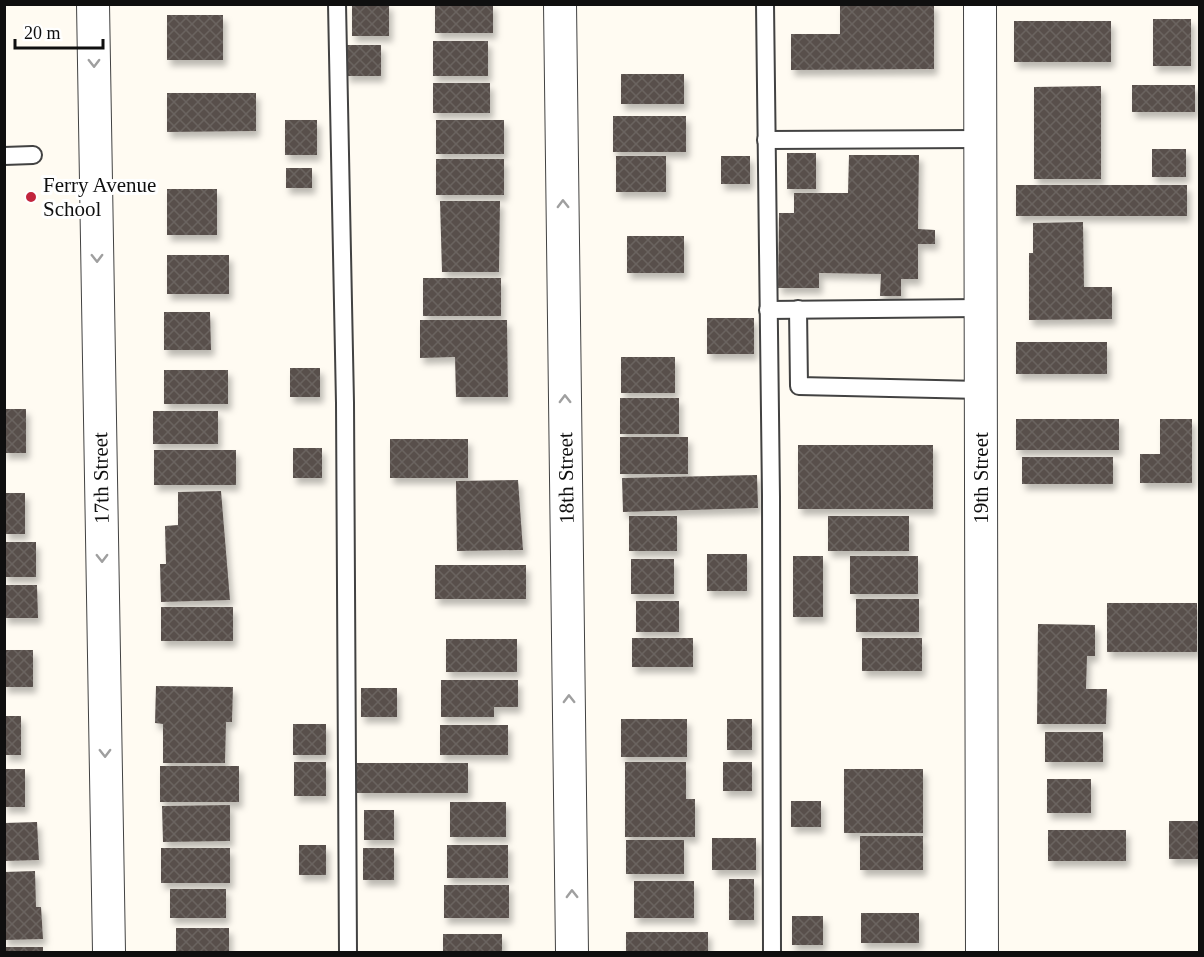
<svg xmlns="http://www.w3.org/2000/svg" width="1204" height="957" font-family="Georgia,serif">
<defs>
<pattern id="building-cross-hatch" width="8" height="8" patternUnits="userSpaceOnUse" patternTransform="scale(1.5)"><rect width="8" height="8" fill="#584f4b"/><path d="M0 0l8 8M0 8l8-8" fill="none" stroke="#6b6461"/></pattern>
<filter id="shadow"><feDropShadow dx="3.5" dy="6" stdDeviation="3" flood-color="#0004"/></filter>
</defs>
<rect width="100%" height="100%" fill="#fffbf2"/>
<g fill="url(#building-cross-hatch)" filter="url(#shadow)">
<rect x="352" y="4" width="37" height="32"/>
<rect x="435" y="4" width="58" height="29"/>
<path d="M840,4H934V69L791,70V34H840Z"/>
<rect x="167" y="15" width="56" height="45"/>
<rect x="1153" y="19" width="38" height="47"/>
<rect x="1014" y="21" width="97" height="41"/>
<rect x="433" y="41" width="55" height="35"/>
<rect x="346" y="45" width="35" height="31"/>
<rect x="621" y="74" width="63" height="30"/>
<rect x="433" y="83" width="57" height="30"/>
<rect x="1132" y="85" width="63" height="27"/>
<path d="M1101,86V179H1034V87Z"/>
<path d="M167,93H256V131L167,132Z"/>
<rect x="613" y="116" width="73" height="36"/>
<rect x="285" y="120" width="32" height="35"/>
<rect x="436" y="120" width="68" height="34"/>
<rect x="1152" y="149" width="34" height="28"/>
<rect x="787" y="153" width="29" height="36"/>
<path d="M849,155H919L918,229L935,230V244H918V279H901V296H880L881,274L819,273V288H778L779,213H794V193H848Z"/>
<rect x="616" y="156" width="50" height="36"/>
<rect x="721" y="156" width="29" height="28"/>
<rect x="436" y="159" width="68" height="36"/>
<rect x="286" y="168" width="26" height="20"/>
<rect x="1016" y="185" width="171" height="31"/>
<rect x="167" y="189" width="50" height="46"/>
<path d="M440,201H500L499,272H442Z"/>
<path d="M1083,222L1084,287H1112V319L1029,320V253H1033V223Z"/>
<rect x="627" y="236" width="57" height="37"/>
<rect x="167" y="255" width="62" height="39"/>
<rect x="423" y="278" width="78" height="38"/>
<path d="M164,312H210L211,350H164Z"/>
<rect x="707" y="318" width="47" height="36"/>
<path d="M420,320H507L508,397H456L455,357L420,358Z"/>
<rect x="1016" y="342" width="91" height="32"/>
<rect x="621" y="357" width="54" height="36"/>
<rect x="290" y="368" width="30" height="29"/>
<rect x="164" y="370" width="64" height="34"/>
<rect x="620" y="398" width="59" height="36"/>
<rect x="4" y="409" width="22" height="44"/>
<rect x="153" y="411" width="65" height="33"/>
<rect x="1016" y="419" width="103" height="31"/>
<path d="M1160,419H1192V483H1140V454H1160Z"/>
<rect x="620" y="437" width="68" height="37"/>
<rect x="390" y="439" width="78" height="39"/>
<rect x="798" y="445" width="135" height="64"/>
<rect x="293" y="448" width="29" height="30"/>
<rect x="154" y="450" width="82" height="35"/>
<rect x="1022" y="457" width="91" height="27"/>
<path d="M757,475L758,508L623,512L622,478Z"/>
<path d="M518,480L523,550L457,551L456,481Z"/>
<path d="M221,491L230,600L161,602L160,564H166L165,526L178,525V492Z"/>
<rect x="5" y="493" width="20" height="41"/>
<rect x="629" y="516" width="48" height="35"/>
<rect x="828" y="516" width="81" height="35"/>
<rect x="4" y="542" width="32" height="35"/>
<rect x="707" y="554" width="40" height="37"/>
<rect x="793" y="556" width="30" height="61"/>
<rect x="850" y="556" width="68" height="38"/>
<rect x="631" y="559" width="43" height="35"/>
<rect x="435" y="565" width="91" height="34"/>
<path d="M4,585H37L38,618H4Z"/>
<rect x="856" y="599" width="63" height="33"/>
<rect x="636" y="601" width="43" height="31"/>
<rect x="1107" y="603" width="90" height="49"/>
<rect x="161" y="607" width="72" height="34"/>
<path d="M1038,624L1095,625V656H1087L1086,689H1107L1106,724H1037Z"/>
<rect x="632" y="638" width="61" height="29"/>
<rect x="862" y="638" width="60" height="33"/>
<rect x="446" y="639" width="71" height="33"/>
<rect x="4" y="650" width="29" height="37"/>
<path d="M441,680H518V707H494V717H441Z"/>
<path d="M156,686L233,687L232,722H226L225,763H163V724L155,723Z"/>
<rect x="361" y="688" width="36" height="29"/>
<rect x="5" y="716" width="16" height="39"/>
<rect x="621" y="719" width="66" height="38"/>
<rect x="727" y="719" width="25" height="31"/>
<rect x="293" y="724" width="33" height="31"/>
<rect x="440" y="725" width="68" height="30"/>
<rect x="1045" y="732" width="58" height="30"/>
<rect x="294" y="762" width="32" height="34"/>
<path d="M625,762H686V799H695V837H625Z"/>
<rect x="723" y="762" width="29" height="29"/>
<rect x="357" y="763" width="111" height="30"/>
<rect x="160" y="766" width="79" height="36"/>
<rect x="4" y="769" width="21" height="38"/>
<rect x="844" y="769" width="79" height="64"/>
<rect x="1047" y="779" width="44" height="34"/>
<rect x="791" y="801" width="30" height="26"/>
<rect x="450" y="802" width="56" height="35"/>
<path d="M230,805V841L163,842L162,806Z"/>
<rect x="364" y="810" width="30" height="30"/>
<rect x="1169" y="821" width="30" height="38"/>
<path d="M37,822L39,860L5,861V823Z"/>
<rect x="1048" y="830" width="78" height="31"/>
<rect x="860" y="836" width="63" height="34"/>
<rect x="712" y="838" width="44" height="32"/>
<rect x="626" y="840" width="58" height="34"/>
<rect x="299" y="845" width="27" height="30"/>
<rect x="447" y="845" width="61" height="33"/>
<rect x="161" y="848" width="69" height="35"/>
<rect x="363" y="848" width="31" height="32"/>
<path d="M35,871L36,907H41L43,939L4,940V872Z"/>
<rect x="729" y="879" width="25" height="41"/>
<rect x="634" y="881" width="60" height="37"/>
<rect x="444" y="885" width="65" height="33"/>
<rect x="170" y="889" width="56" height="29"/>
<rect x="861" y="913" width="58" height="30"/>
<rect x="792" y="916" width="31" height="29"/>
<rect x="176" y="928" width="53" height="24"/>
<rect x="626" y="932" width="82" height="20"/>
<rect x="443" y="934" width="59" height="18"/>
<rect x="4" y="947" width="39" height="5"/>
</g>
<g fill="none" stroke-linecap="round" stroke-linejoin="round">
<defs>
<g id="service">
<path d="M337,4L345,403L348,952"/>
<path d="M765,4L771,496L772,952"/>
<path d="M766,140L980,139"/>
<path d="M4,156L33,155"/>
<path d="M798,309L799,386L981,390"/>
<path d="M768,310L980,308"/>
</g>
<g id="minor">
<path d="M93,4L109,952"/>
<path d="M560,4L572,952"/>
<path d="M980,4L982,952"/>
</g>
</defs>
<use href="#service" stroke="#424242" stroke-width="20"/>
<use href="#minor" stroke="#424242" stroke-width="34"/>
<use href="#service" stroke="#fff" stroke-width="16"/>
<use href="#minor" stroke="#fff" stroke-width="32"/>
</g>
<defs><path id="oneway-chevron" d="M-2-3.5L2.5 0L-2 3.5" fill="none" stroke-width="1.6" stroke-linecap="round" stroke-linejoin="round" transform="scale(1.5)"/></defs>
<g stroke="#9f9f9f">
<use href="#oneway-chevron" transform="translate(94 63) rotate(89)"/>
<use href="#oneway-chevron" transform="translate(563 204) rotate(-91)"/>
<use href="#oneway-chevron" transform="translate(97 258) rotate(89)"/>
<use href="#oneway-chevron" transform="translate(565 399) rotate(-91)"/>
<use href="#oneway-chevron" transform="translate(102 558) rotate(89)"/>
<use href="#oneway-chevron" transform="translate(569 699) rotate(-91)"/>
<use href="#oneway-chevron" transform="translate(105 753) rotate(89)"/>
<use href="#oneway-chevron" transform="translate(572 894) rotate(-91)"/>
</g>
<circle fill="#c2253e" stroke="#fff" stroke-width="2" cx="31" cy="197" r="6"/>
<g text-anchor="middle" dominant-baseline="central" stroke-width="6" stroke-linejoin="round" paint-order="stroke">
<g font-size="21" fill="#0f0f0f" stroke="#fff" text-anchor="start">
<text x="43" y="185">Ferry Avenue<tspan x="43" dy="24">School</tspan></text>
</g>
<g font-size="21" fill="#0f0f0f" stroke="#fff">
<text transform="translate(101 478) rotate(-91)">17th Street</text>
<text transform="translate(566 478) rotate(-91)">18th Street</text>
<text transform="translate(981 478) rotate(-90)">19th Street</text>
</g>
</g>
<rect width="1204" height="957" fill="none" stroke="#0f0f0f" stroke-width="12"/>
<path d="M15 39v9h88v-9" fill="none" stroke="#0f0f0f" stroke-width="3"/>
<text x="24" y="39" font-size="18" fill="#0f0f0f" stroke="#ffffff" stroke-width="4.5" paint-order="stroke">20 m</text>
</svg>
